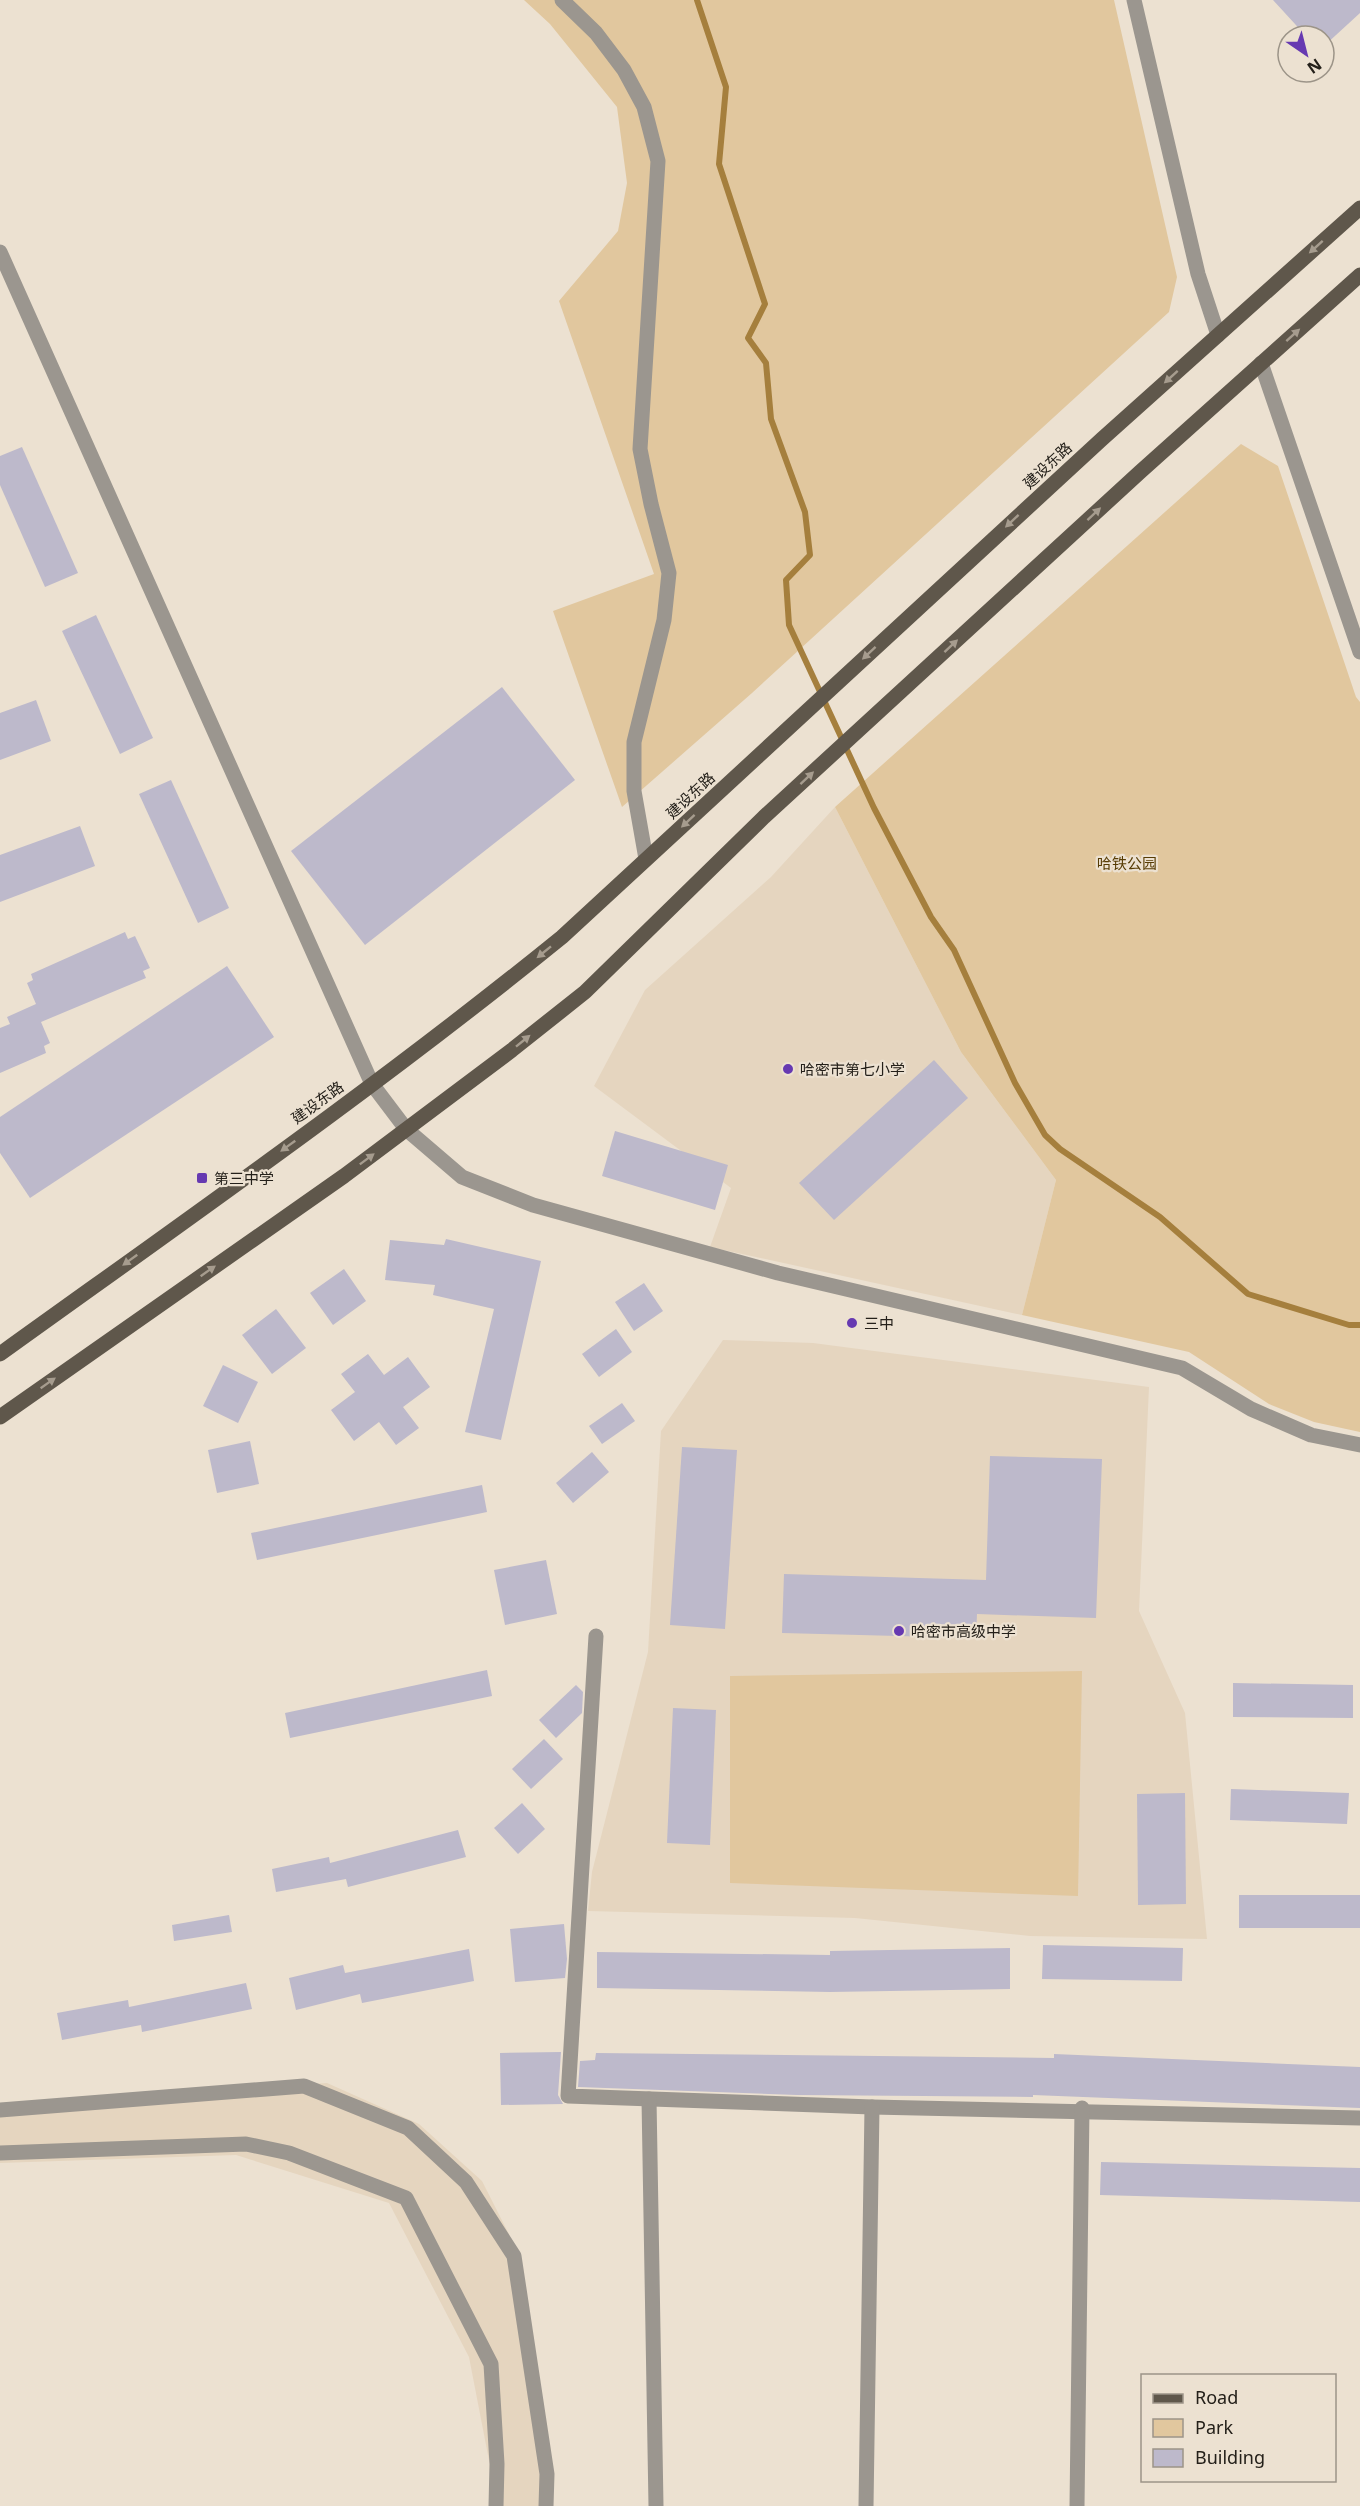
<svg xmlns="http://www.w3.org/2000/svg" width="1360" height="2506" font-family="'Noto Sans','Noto Sans SC',sans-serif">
<rect width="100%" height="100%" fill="#ece1d1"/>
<g fill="#e5d5bf">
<path d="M835,807L961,1052L1056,1180L1022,1315L710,1247L731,1188L594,1086L645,990L771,877Z"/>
<path d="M723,1340L813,1343L1149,1387L1139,1611L1185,1713L1207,1939L1030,1936L855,1918L588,1911L592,1872L648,1652L661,1431Z"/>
<path d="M327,2083L419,2124L482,2181L518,2252L548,2506H493V2481L469,2357L389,2203L236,2155L0,2163V2105Z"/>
</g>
<g fill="#e1c79e">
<path d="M524,0H1114L1177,277L1169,312L752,693L622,807L553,611L654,574L559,301L618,231L627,183L617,107L550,24Z"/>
<path d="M1241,444L1278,466L1356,697L1360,702V1432L1314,1422L1269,1404L1189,1352L1022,1315L1056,1180L961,1052L835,807Z"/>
<path d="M1082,1671L1078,1896L730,1883V1676Z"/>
</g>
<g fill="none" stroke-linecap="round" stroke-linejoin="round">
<path stroke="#a57f3d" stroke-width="6" d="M697,0L726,87L719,164L765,304L748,338L766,363L771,419L805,512L810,555L786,580L789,625L874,808L931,917L954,950L1015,1083L1045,1135L1060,1149L1160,1217L1248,1294L1349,1325H1360"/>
</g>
<g fill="#bdb9cb">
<path d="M1273,0H1360V13L1324,46V36H1306Z"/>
<path d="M22,447L78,573L45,587L0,485V456Z"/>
<path d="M96,615L153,738L120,754L62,631Z"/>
<path d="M502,687L575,780L365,945L291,851Z"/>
<path d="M36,700L51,741L0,760V713Z"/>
<path d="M171,780L229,908L198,923L139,794Z"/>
<path d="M80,826L95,866L0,902V855Z"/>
<path d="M125,932L128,939L135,936L150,968L143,971L146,978L41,1022L50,1043L44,1046L46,1053L0,1073V1028L10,1024L7,1017L36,1004L27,983L33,980L31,974Z"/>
<path d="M227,966L274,1037L30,1198L0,1153V1117Z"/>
<path d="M934,1060L968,1098L834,1220L799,1183Z"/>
<path d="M615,1131L728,1165L715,1210L602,1176Z"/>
<path d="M446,1239L541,1261L501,1440L465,1432L494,1309L433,1295L435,1285L385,1280L390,1240L444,1245Z"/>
<path d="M344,1269L366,1301L333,1325L310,1293Z"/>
<path d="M644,1283L663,1311L634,1331L615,1302Z"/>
<path d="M276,1309L306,1348L272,1374L242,1335Z"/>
<path d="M616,1329L632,1352L599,1377L582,1354Z"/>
<path d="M368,1354L384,1375L408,1357L430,1387L403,1407L419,1428L396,1445L379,1422L354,1441L331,1410L355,1392L341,1374Z"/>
<path d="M223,1365L258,1382L238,1423L203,1406Z"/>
<path d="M622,1403L635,1421L602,1444L589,1426Z"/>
<path d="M250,1441L259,1484L217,1493L208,1450Z"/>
<path d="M682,1447L737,1450L725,1629L670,1625Z"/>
<path d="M592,1452L609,1472L573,1503L556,1483Z"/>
<path d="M990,1456L1102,1459L1096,1618L977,1614L976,1638L782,1633L784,1574L986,1580Z"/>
<path d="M482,1485L487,1512L257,1560L251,1533Z"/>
<path d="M546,1560L557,1614L505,1625L494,1570Z"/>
<path d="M487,1670L492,1696L290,1738L285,1713Z"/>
<path d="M1233,1683L1353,1685V1718L1233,1717Z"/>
<path d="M576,1685L583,1692L582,1713L556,1738L539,1720Z"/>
<path d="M673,1708L716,1710L710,1845L667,1843Z"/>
<path d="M544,1739L563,1759L531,1789L512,1769Z"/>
<path d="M1231,1789L1349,1793L1347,1824L1230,1820Z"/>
<path d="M1185,1793L1186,1904L1138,1905L1137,1794Z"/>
<path d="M522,1803L545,1829L518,1854L494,1828Z"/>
<path d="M458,1830L466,1857L348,1887L346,1879L276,1892L272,1869L329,1857L330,1863Z"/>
<rect x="1239" y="1895" width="121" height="33"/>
<path d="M229,1915L232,1932L174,1941L172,1925Z"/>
<path d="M564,1924L567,1959L565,1978L515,1982L510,1929Z"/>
<path d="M1043,1945L1183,1948L1182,1981L1042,1979Z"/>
<path d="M1010,1948V1989L830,1992L597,1988V1952L830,1955V1951Z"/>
<path d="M469,1949L474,1981L362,2003L360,1994L296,2010L289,1978L343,1965L345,1973Z"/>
<path d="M246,1983L252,2009L142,2032L141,2025L62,2040L57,2013L128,2000L129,2007Z"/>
<path d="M561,2052L558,2095L563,2104L501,2105L500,2053Z"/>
<path d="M596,2053L1054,2058V2054L1360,2067V2108L1033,2095V2097L797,2095L578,2087L580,2061L595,2060Z"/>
<path d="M1101,2162L1360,2168V2202L1100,2195Z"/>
</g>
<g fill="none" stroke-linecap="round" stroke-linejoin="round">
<g stroke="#9b968f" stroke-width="15">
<path d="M562,0L596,33L624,70L644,107L658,161L640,449L651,504L669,573L664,620L634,742V791L646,859"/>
<path d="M1134,0L1198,274L1218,335"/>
<path d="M0,252L372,1084L406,1129L462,1177L533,1205L778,1273L1182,1368L1251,1409L1311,1435L1360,1445"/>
<path d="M1261,363L1360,652"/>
<path d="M596,1636L568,2096L872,2107L1360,2118"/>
<path d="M649,2099L656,2506"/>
<path d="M0,2110L304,2086L408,2128L466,2182L514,2256L547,2474L546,2506"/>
<path d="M0,2153L246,2144L289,2153L406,2198L491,2364L497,2464L496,2506"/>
<path d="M866,2506L872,2107"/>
<path d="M1077,2506L1082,2108"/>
</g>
<g stroke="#5f574b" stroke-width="15">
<path d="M0,1354C189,1218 381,1084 562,937L1102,439L1360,208"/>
<path d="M0,1417L344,1176L512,1050L585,992L764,817L1140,472L1360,275"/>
</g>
</g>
<defs><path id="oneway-solid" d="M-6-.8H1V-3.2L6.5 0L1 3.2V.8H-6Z" transform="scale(1.5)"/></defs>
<g fill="#a69c8e">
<use href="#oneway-solid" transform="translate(1316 247) rotate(138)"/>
<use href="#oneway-solid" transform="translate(1293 335) rotate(-42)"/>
<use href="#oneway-solid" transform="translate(1171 377) rotate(138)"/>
<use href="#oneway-solid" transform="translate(1094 514) rotate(-43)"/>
<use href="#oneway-solid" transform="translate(1012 521) rotate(137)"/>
<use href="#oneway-solid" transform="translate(951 646) rotate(-43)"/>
<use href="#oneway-solid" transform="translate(869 653) rotate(137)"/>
<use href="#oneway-solid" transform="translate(807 778) rotate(-43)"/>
<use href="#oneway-solid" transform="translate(688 821) rotate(137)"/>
<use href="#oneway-solid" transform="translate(544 952) rotate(141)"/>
<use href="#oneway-solid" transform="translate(523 1041) rotate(-39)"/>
<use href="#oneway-solid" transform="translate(288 1146) rotate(144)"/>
<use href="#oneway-solid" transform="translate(367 1159) rotate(-37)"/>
<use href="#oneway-solid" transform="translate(130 1260) rotate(144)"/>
<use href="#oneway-solid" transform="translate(208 1271) rotate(-35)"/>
<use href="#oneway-solid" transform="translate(48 1383) rotate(-35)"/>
</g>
<g fill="#6639b1" stroke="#ece1d1" stroke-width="2">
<circle cx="788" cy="1069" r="6"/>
<rect x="196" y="1172" width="12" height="12" rx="3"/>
<circle cx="852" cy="1323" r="6"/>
<circle cx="899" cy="1631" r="6"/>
</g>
<g text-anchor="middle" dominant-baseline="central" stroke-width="4.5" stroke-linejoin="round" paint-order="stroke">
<g font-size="15" fill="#24201a" stroke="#ece1d1">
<text transform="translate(1047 465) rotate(-43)">建设东路</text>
<text transform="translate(690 795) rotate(-43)">建设东路</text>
<text transform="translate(317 1102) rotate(-36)">建设东路</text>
</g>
<g font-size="15" fill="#573c04" stroke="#ece1d1">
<text x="1127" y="863">哈铁公园</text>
</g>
<g font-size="15" fill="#24201a" stroke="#ece1d1" text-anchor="start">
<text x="800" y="1069">哈密市第七小学</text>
<text x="214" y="1178">第三中学</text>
<text x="864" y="1323">三中</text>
<text x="911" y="1631">哈密市高级中学</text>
</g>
</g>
<rect x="1141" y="2374" width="195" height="108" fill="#ece1d1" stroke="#9c9488" stroke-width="1.5"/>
<rect x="1153" y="2394" width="30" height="9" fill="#5f574b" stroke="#9c9488" stroke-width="1.5"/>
<text x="1195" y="2404" font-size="18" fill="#24201a">Road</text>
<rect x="1153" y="2419" width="30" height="18" fill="#e1c79e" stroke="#9c9488" stroke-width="1.5"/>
<text x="1195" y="2434" font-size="18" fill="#24201a">Park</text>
<rect x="1153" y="2449" width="30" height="18" fill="#bdb9cb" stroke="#9c9488" stroke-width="1.5"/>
<text x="1195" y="2464" font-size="18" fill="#24201a">Building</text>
<g transform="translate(1306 54) rotate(145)"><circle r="28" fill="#ece1d1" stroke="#9c9488" stroke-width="1.5"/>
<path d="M0-4.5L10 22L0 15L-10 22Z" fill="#6639b1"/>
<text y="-9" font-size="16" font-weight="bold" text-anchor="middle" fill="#24201a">N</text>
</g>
</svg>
